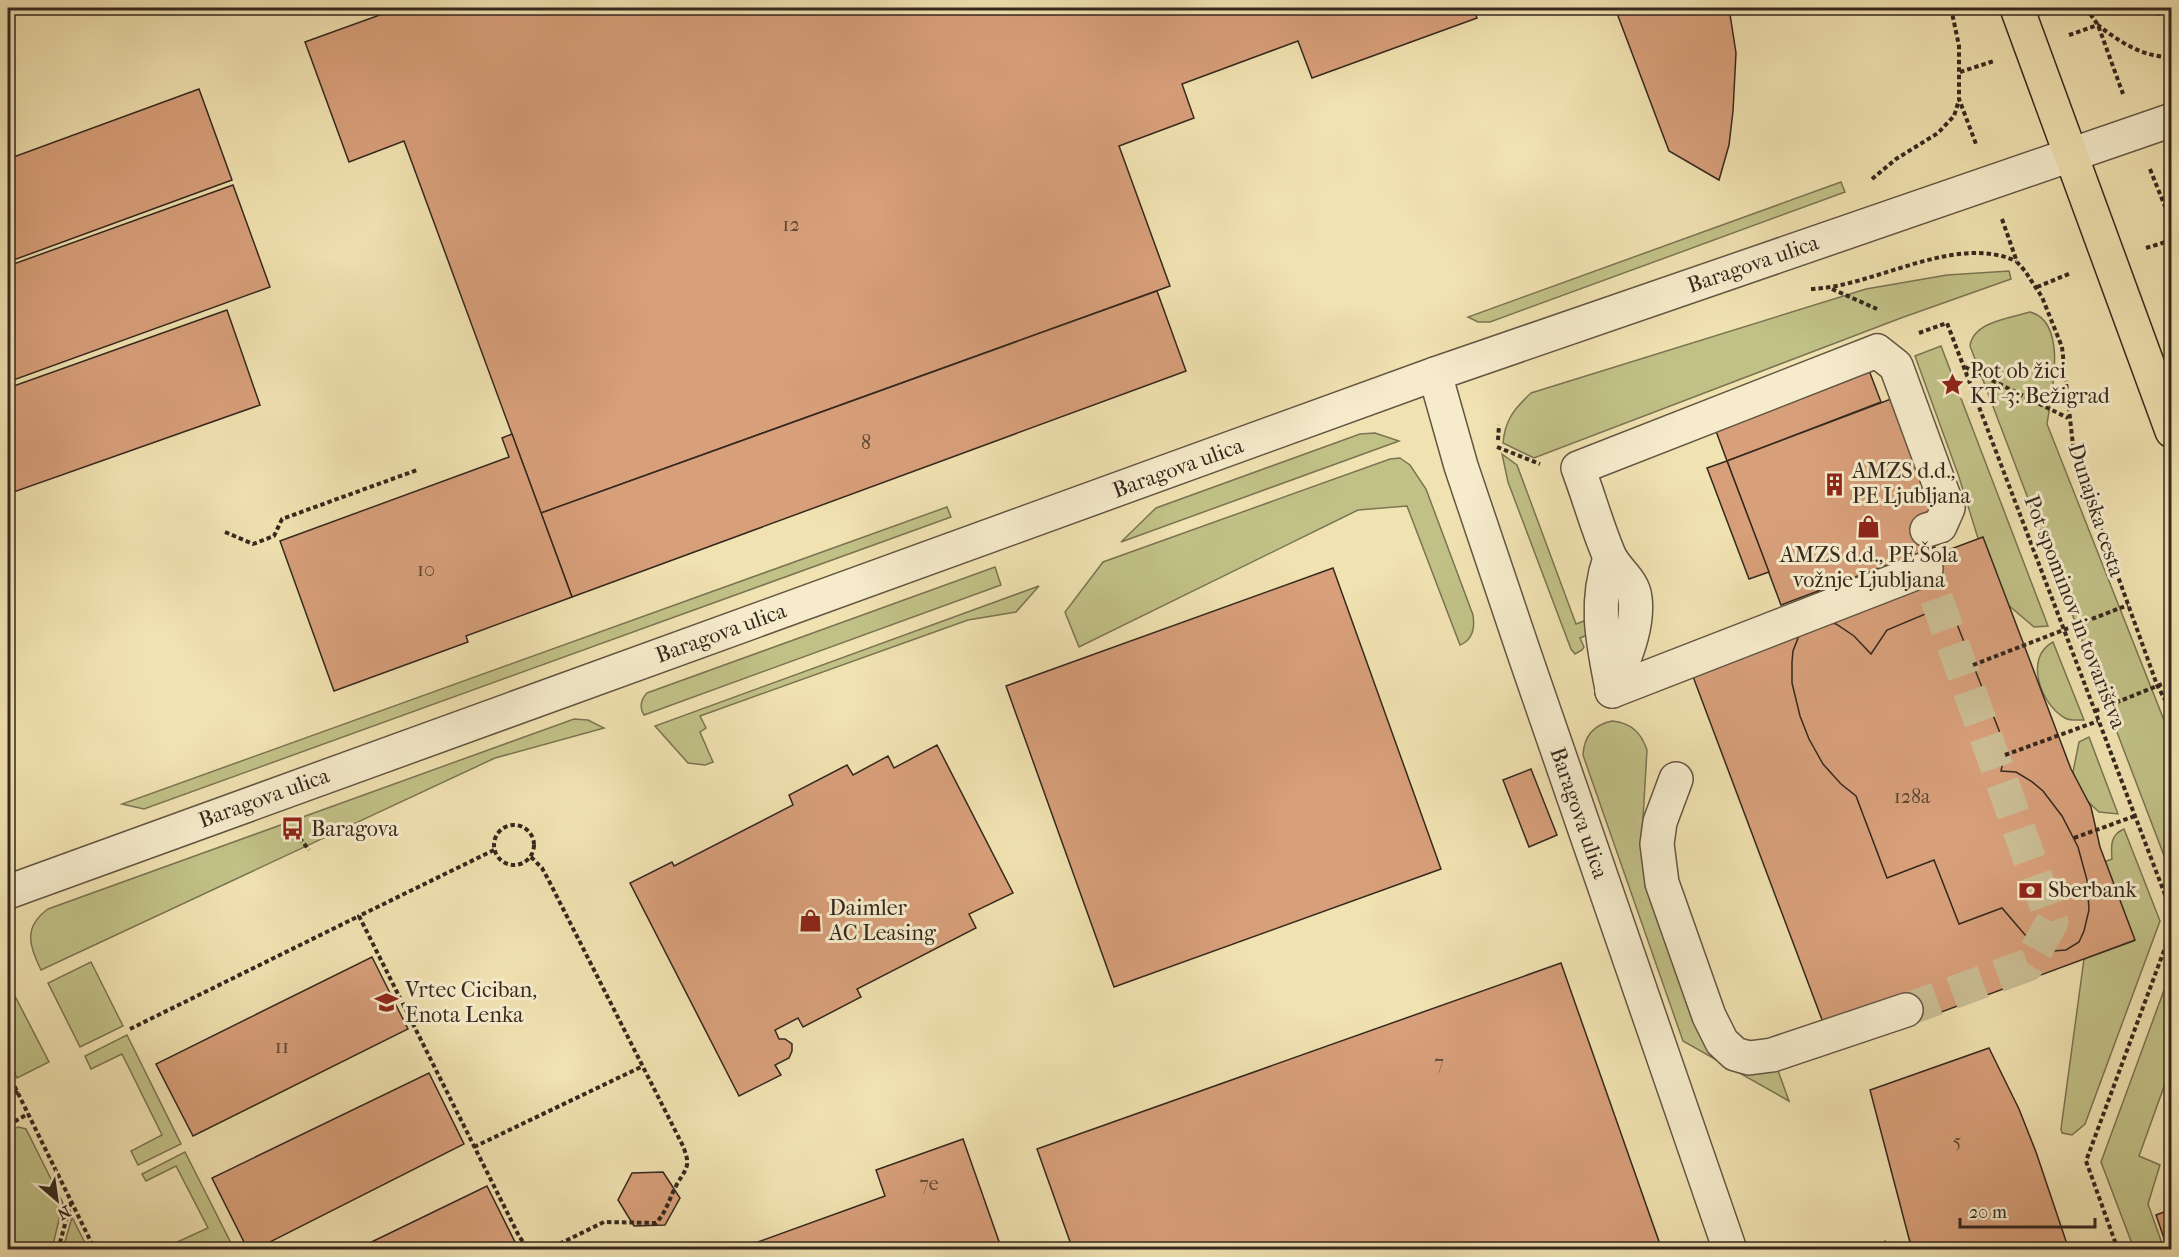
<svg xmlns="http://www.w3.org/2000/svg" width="2179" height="1257" font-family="'IM FELL French Canon',serif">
<rect width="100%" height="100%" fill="#f1e2b1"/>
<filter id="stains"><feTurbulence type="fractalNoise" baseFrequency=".00333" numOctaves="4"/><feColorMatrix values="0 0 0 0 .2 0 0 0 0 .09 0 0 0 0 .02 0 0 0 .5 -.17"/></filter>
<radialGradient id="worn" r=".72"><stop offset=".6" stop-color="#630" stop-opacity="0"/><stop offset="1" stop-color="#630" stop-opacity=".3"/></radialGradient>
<g fill="#c1c187" stroke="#7b7452" stroke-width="1.5">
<path d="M1841,182L1845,192L1490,322H1478L1468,317Z"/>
<path d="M2009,271L2011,279L1901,318L1534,458L1503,443C1505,420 1514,409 1531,393L1866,289L1947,275Z"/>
<path d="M2030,312C2069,322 2051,396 2047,424L2171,738V874L1970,346C1973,322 2010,318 2030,312Z"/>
<path d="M1941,346L2048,626L2034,627L2007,604L1991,580L1958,474L1915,356Z"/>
<path d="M1375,433L1399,441L1121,542L1156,508L1360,434Z"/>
<path d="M1502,454L1517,465L1576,624L1584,621L1590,634L1580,638L1584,647L1582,650L1575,654L1571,649L1508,482Z"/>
<path d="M1400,458L1410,465L1426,489L1473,615C1475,628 1472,640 1460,645L1407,506L1358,510L1079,647L1065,612L1103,562L1390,459Z"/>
<path d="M947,507L951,517L144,809L122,804Z"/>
<path d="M995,567L1001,585L644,715C639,708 641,699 647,693Z"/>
<path d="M1039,586L1016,612L968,620L700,716L706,728L700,732L713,762L705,765L688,763L655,726Z"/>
<path d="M2053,642L2084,720C2078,720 2070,721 2065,718C2040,704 2024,657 2053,642Z"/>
<path d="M574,719L588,720L604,728L495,758L41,970C29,946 23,927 48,909Z"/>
<path d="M1612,721C1631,723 1641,732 1647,750L1642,835L1706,1040L1776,1065L1789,1101L1683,1041L1583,755C1584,736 1593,725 1612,721Z"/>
<path d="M2089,737L2118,814L2099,812L2082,796L2073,772L2079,742Z"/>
<path d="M2124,829L2160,921L2085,1124L2072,1135L2062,1133L2061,1129L2084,959L2134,941L2104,862L2112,859C2111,846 2110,835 2124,829Z"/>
<path d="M91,962L123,1026L80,1047L48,983Z"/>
<path d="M2171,971V1067L2139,1156L2160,1165L2148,1204L2164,1249H2134L2101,1162Z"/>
<path d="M16,998L49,1062L17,1078L8,1058V1002Z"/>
<path d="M127,1035L181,1144L138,1165L131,1151L162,1135L122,1054L91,1069L85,1056Z"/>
<path d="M18,1127L26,1129L63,1203L52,1249H8V1132Z"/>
<path d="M185,1152L234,1249H179L175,1243L208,1228L176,1166L146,1181L142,1174Z"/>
<path d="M72,1217L88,1249H63Z"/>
</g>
<g fill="#d79f7a" stroke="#35281e" stroke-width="1.5">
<path d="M399,8H1473L1477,18L1312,78L1298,41L1182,84L1194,118L1119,146L1170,286L541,513L404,141L349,162L305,42Z"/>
<path d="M1615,8H1729L1736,53L1733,111L1729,145L1719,180L1669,151Z"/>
<path d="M2154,8H2172V11L2157,15Z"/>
<path d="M199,89L232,180L8,262V159Z"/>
<path d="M233,185L270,287L8,382V266Z"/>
<path d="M1157,291L1186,371L572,597L541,513Z"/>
<path d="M227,310L260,405L8,494V388Z"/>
<path d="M1867,365L1881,402L1727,461L1713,423Z"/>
<path d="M1899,396L1941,507L1922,514L1935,547L1781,605L1727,461Z"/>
<path d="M512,434L572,597L466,636L468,642L334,691L280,541L509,457L502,438Z"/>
<path d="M1727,461L1769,572L1749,579L1707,468Z"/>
<path d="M1983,537L2071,769L2091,807L2100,847L2135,940L1909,1024L1833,1049L1683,650L1812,600L1818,591L1833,583L1848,584L1852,586Z"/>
<path d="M1333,568L1441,869L1114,987L1006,686Z"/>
<path d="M1949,604L2006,748L2001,771L2016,772L2031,781L2043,791L2062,816L2078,847L2087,880L2089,910L2084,931L2079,942L2066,950L2053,951L2038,945L2026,936L2002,908L1959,924L1934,860L1887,878L1856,796L1841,784L1823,764L1809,739L1800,716L1792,683V662L1793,651L1800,633L1825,621L1836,624L1854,636L1871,654L1887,630Z"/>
<path d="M937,745L1013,893L969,914L976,928L857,989L861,997L803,1027L798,1018L775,1030L779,1039H785L792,1044V1051L789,1058L775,1065L781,1075L739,1096L630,883L672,862L674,866L793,805L789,795L847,765L853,775L888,756L894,768Z"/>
<path d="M1531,769L1557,835L1529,847L1503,780Z"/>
<path d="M372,957L408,1029L193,1136L156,1064Z"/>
<path d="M1561,963L1662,1250H1073L1037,1149Z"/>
<path d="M1989,1048L2019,1109L2036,1152L2069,1250H1912L1870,1090Z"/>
<path d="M429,1073L464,1144L254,1250H248L212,1178Z"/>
<path d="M963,1139L1002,1250H736L885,1196L876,1170Z"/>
<path d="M663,1172L680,1198L665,1225L634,1226L618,1200L632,1173Z"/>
<path d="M487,1186L519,1250H355Z"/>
<path d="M2172,1209V1250H2168L2156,1215Z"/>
</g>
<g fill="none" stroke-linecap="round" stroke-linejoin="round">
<path stroke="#cbbd94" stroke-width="33" stroke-dasharray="33 16" stroke-linecap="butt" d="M1906,1010L2028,965L2052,922L1926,569"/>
<defs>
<g id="minor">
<path d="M1435,374L1461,466L1525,656L1730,1250"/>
<path d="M1610,558C1594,604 1603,642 1612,689"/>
<path d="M1612,691C1622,663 1639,629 1635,598C1633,580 1616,571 1609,555C1597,527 1589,497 1578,468L1877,351L1896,366L1948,508L1940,526L1927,530"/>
<path d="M1612,691L1926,569"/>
<path d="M1676,779L1660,822L1657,844L1662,883L1709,1016L1722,1042L1735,1054L1749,1058L1772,1055L1906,1010"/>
<path d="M8,892L1435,374L2172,120"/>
</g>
<path id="major" d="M2017,8L2172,431"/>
</defs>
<use href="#minor" stroke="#645643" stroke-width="36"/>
<use href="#major" stroke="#35281e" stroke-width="36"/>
<g stroke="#35281e" stroke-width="4" stroke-dasharray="4.5 3" stroke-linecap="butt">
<path d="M1951,8L1959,46V99L1976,144"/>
<path d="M2086,8L2098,25L2123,94"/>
<path d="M2069,35L2098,25C2118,41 2144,58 2172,57"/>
<path d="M1960,72L1994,61"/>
<path d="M2150,169L2172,224"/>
<path d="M1872,179L1896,159L1938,133L1954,116L1959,100"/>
<path d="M2002,219L2017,262L2025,271L2042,297L2062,347L2074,454L2157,685L2172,713"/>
<path d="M2146,248L2172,240"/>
<path d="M2037,287L2071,273"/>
<path d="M1811,289C1875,287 1954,233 2016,261"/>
<path d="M1832,289L1877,309"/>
<path d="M1919,333L1947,323L2172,913"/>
<path d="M1965,367L2068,418"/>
<path d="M1498,440L1499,425"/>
<path d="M1497,447L1540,464"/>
<path d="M225,532L253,544L274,536L282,519L417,470"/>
<path d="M1973,665L2128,605"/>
<path d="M2095,711L2172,680"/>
<path d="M2005,755L2098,721"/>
<circle cx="514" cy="845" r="20"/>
<path d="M295,832L309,850"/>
<path d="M2074,838L2135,816"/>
<path d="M494,850L359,916L519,1236L523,1242L535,1250"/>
<path d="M531,857L542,868L548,879L683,1146C685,1152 688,1158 687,1165C685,1173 680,1178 676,1186C669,1199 667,1211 656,1223L604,1222L555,1246L543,1250"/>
<path d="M2167,899L2172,867"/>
<path d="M130,1029L359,916"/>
<path d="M8,1073L95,1250"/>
<path d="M8,1089L18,1093"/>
<path d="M8,1125L28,1114"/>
<path d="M474,1147L643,1066"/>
<path d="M58,1250L71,1202"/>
<path d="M1864,1250L1886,1242"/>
<path d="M2118,1250L2086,1161L2172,929"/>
</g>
<use href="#minor" stroke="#f6eccc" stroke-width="33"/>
<use href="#major" stroke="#f1e2b1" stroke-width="33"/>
</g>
<defs>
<symbol id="sight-bare" viewBox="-9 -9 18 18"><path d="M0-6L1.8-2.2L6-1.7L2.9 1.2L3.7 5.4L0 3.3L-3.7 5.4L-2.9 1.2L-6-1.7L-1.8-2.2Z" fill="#8f2418" stroke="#f6eccc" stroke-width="2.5" paint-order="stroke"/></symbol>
<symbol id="building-bare" viewBox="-9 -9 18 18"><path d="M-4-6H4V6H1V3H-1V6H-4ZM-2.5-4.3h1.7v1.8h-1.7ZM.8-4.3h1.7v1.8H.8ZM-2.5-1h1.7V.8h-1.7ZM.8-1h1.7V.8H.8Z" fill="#8f2418" stroke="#f6eccc" stroke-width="2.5" paint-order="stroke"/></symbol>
<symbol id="shop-bare" viewBox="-9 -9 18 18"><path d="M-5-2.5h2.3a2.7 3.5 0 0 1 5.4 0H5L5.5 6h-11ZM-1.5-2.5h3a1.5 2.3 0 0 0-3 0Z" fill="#8f2418" stroke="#f6eccc" stroke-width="2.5" paint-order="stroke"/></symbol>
<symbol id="bus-bare" viewBox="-9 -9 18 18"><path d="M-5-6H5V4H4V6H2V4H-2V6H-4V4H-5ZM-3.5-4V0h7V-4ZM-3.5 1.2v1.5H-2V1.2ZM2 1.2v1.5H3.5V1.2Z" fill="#8f2418" stroke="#f6eccc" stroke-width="2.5" paint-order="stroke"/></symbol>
<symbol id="bank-bare" viewBox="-9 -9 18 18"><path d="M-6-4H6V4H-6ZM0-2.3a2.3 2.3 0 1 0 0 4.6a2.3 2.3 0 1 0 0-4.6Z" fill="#8f2418" stroke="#f6eccc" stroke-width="2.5" paint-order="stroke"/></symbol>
<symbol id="school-bare" viewBox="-9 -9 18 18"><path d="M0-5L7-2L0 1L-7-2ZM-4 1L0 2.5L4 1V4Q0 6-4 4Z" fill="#8f2418" stroke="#f6eccc" stroke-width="2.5" paint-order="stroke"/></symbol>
</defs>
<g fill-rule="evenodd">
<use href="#sight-bare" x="1936" y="368" width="33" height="33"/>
<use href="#building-bare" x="1818" y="468" width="33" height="33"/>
<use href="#shop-bare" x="1852" y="510" width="33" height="33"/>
<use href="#bus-bare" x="276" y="812" width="33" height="33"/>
<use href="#bank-bare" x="2014" y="874" width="33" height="33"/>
<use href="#shop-bare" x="794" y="904" width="33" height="33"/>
<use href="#school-bare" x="370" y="986" width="33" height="33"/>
</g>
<g text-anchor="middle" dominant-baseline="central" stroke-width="6" stroke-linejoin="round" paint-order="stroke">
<g font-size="20" fill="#5e4635">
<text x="791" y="224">12</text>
<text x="866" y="442">8</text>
<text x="426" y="569">10</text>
<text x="1912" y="796">128a</text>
<text x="282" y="1046">11</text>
<text x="1439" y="1062">7</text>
<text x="1957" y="1141">5</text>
<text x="929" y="1183">7e</text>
</g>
<g font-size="22" fill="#35281e" stroke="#f6eccc">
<text transform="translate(1753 264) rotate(-19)">Baragova ulica</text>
<text transform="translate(1178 468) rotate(-20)">Baragova ulica</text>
<text transform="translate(2096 510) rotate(72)">Dunajska cesta</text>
<text transform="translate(2075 612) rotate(69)">Pot spominov in tovarištva</text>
<text transform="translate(721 633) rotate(-20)">Baragova ulica</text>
<text transform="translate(264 798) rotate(-20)">Baragova ulica</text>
<text transform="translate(1579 813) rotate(71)">Baragova ulica</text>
</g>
<g font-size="22" fill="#35281e" stroke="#f6eccc" text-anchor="start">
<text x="1970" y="371">Pot ob žici<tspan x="1970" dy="25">KT-3: Bežigrad</tspan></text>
<text x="1852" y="471">AMZS d.d.,<tspan x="1852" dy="25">PE Ljubljana</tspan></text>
<text x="1869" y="555" text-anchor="middle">AMZS d.d., PE Šola<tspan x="1869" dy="25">vožnje Ljubljana</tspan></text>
<text x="311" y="829">Baragova</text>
<text x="2048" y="890">Sberbank</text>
<text x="829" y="908">Daimler<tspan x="829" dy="25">AC Leasing</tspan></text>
<text x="405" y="990">Vrtec Ciciban,<tspan x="405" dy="25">Enota Lenka</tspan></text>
</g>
</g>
<rect width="2179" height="1257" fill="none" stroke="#f1e2b1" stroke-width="30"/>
<rect x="9" y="9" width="2161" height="1239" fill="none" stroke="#35281e" stroke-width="3"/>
<rect x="15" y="15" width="2149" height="1227" fill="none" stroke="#35281e" stroke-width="1.5"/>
<g transform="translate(57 1200) rotate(151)" stroke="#f6eccc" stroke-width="4.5" paint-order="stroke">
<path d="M0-4.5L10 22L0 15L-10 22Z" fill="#35281e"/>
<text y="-9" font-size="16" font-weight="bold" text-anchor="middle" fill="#35281e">N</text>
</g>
<path d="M1960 1218v9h135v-9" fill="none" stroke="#35281e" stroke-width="3"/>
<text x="1969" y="1218" font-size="18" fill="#35281e" stroke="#f6eccc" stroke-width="4.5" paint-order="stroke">20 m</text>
<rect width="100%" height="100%" filter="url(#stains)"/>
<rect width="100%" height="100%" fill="url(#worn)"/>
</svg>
